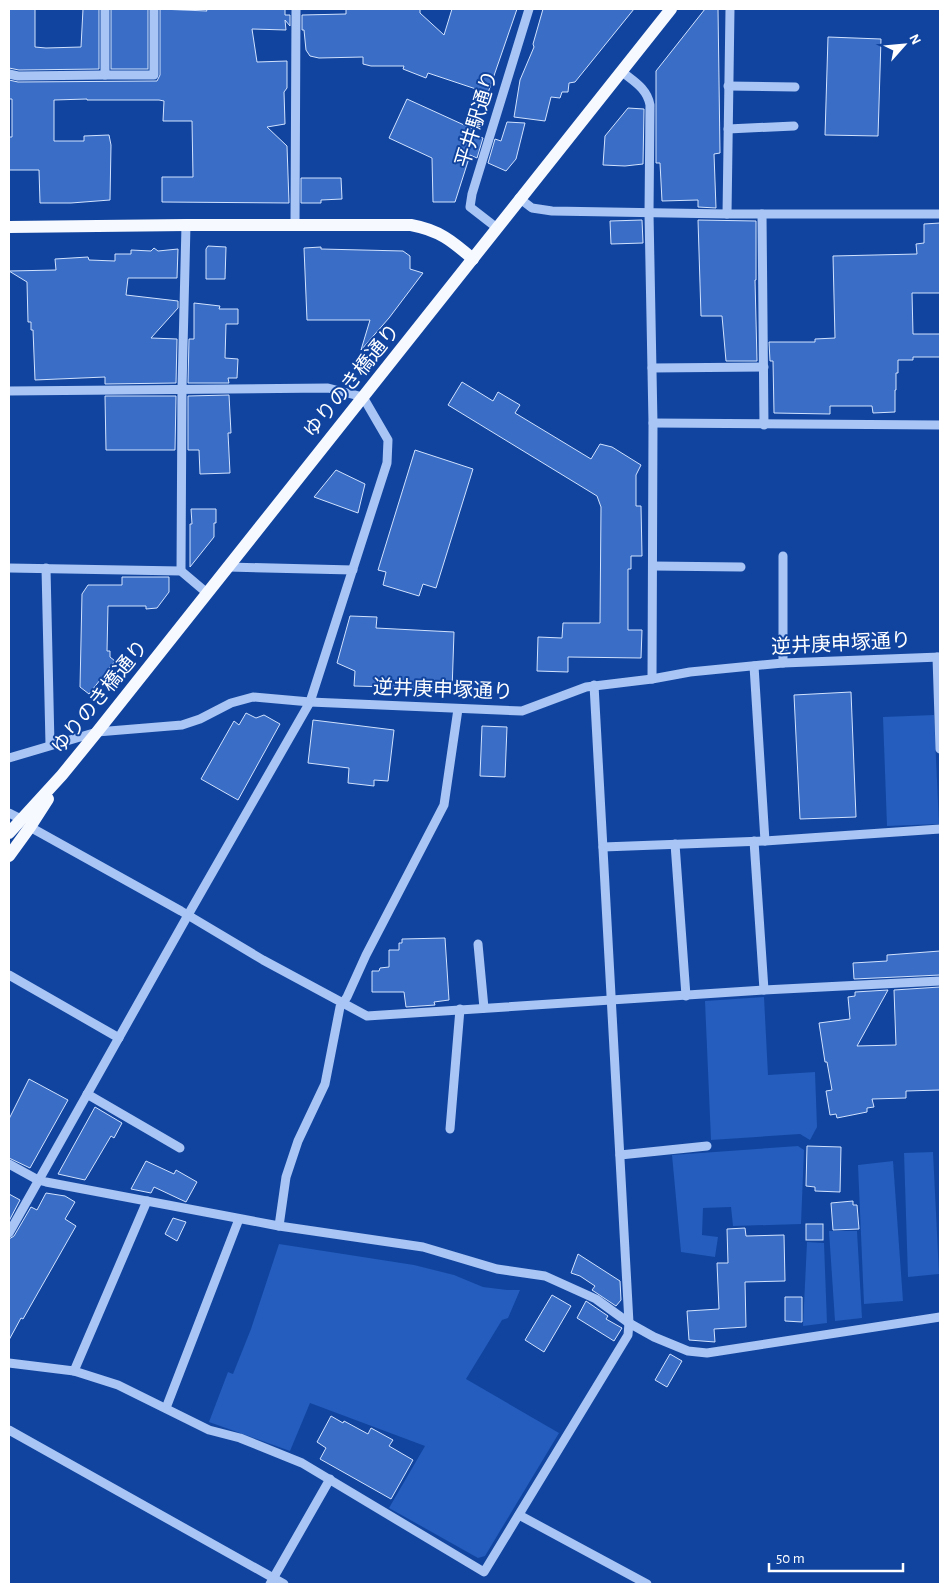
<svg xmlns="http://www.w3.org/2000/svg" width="949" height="1593" font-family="'Alegreya Sans','Noto Sans JP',sans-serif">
<rect width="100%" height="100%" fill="#11449f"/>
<g fill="#245dbd">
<path d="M934,715L939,824L887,826L883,717Z"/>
<path d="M764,997L768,1075L815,1072L817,1127L810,1140L800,1134L711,1140L705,1001Z"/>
<path d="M798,1146L804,1150L801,1224L733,1226L731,1207L703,1208L702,1235L718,1237L715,1257L681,1252L672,1155Z"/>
<path d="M933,1152L939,1274L908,1277L904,1153Z"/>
<path d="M893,1161L903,1301L864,1304L858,1165Z"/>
<path d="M829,1231H857L862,1318L835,1321Z"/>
<path d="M807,1242L824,1243L827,1323L803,1326Z"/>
<path d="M279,1244L414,1265L454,1275L483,1287L507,1290H520L508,1318L502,1320L466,1379L559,1433L485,1556L478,1558L389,1508L425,1446L310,1403L290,1451L209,1422L228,1372L233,1374L251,1329Z"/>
</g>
<g fill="#3a6ec6" stroke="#d1e2fe">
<path d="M9,9H35V47L46,48L81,47L83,9H99V69L19,70L9,68Z"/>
<rect x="111" y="9" width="37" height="60"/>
<path d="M160,9L207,11L206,9H285V15H290V26L285,20L286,30L252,29L257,62L287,61V88L284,92L285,124L267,127L287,146L289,203L162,202V177H193L192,121H163L164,101L159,100H87V99L54,100V141H84V136L109,135L111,145L110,200L71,203H40L39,170H9V137H12V99H9V80L18,82L157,81L160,75Z"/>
<path d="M346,9H420V13L444,35L452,9H517L488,93L428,73L426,78L403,69L404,66H371L363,64V57L319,58L310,56L306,50L304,30H302V15L346,14Z"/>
<path d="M543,9H634L575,82L569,83L568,92H562L560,98L551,97L545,121L514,117L520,80L534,47L533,44Z"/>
<path d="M705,9H718L720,153L714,154L716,208L698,207V200L662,201L660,163H656V71Z"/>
<path d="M828,37L881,39L878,136L825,135Z"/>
<path d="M407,99L475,130L473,134L483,138L477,158L470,155L455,202H433L432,158L389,138Z"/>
<path d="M628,108L644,109L643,164L625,166L603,165L605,136Z"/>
<path d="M507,122L525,123L516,159L506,171L488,163L495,139L501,141Z"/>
<path d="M301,178H341L342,199L321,200V203H301Z"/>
<path d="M642,220L643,243L611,244L610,221Z"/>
<path d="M698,220L756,221V280H755L757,361H726L722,316H701Z"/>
<path d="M940,223V293H912L913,334H940V357H913V360H898V373H896V390H895V412L873,413L872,406H830V414L774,413L773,361H770L769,342H815V339L835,338L833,256L917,254L916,244L924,243V224Z"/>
<path d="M208,246L226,247L225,279H206V249Z"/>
<path d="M321,247V249L403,251L410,256V269L423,273L389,318L361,350L370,320H307L304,248Z"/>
<path d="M154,248L158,251L178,249L177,278H128L126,295L178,301V308L151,338L177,339L176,383L105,384V377L35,380L33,330H31V322H28L27,282L9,271L56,270L55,259L88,257L89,260L115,261V254H131V250L151,251Z"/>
<path d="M194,303L220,306L219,309H238V324H226L225,358L238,359L237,378H228L229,383H188L189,339H194Z"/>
<path d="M462,382L493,401L498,392L520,405L515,413L591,459L600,444L612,447L641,465L636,475V506H641L642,556H631V569H628V630H642L641,658L568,657V672L537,671L538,637L562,638L563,623H600L601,507L597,496L448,405Z"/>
<path d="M229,395L231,433H228L230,473L200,474L199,450H188V396Z"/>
<path d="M105,396H176L175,450H106Z"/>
<path d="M415,450L473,469L436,588L423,584L419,596L383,585L386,572L378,570Z"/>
<path d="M336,470L365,484L358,513L314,497Z"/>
<path d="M191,509H216V523H214V537L190,567V524H192Z"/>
<path d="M122,577H169V592L157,608L146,609V606H108L107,651H110V657L115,661L89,694L80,687L82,594L88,585H122Z"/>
<path d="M350,616L377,617L376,628L454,632L452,691L427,690L426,688L354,686L355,671L337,663Z"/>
<path d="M851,692L856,817L800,819L794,695Z"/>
<path d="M246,713L256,718L264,715L280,724L238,800L201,779L234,721L239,725Z"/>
<path d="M313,720L394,730L388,781L374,780V786L348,783L349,768L308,763Z"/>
<path d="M482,726L507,727L505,777L480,776Z"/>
<path d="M445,938L449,1000L434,1002L435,1005L406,1007L404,992H372V971H379L380,968L389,967V950H399V943H402V939Z"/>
<path d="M940,951V975L854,979L853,963L887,961V955Z"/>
<path d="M940,987V1090L906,1091V1098L872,1099L874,1107L867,1108V1112L837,1118L836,1114L830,1115L826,1091L832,1090L827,1062H825L819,1023L850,1019L848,997L855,996V992L888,990L857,1046L896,1045L894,990Z"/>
<path d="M29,1079L68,1100L30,1168L9,1158V1119Z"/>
<path d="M95,1107L122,1123L114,1138L111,1136L85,1180L58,1174Z"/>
<path d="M807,1146L841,1147L840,1192L815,1191V1187L806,1186Z"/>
<path d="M146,1161L174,1174L176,1170L197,1182L186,1202L154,1187L151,1193L131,1189Z"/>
<path d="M46,1193L65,1196L75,1202L65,1219L76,1226L23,1319L21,1318L9,1340V1239L14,1236L31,1207L37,1210Z"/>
<path d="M9,1194L20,1200L9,1221Z"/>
<path d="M853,1201V1205H857L859,1229L833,1230L831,1203Z"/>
<path d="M173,1218L186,1222L177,1241L165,1234Z"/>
<rect x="806" y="1224" width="17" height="16"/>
<path d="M745,1228L746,1236L784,1235L785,1281L745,1282L746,1327L714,1329L715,1342L689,1340L687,1311L719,1309L717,1263H728L727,1229Z"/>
<path d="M578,1254L620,1281L621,1300L616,1306L592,1290L595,1286L580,1276L571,1273Z"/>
<path d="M552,1295L571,1306L544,1352L525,1340Z"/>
<path d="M785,1297H802V1322L785,1321Z"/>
<path d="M586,1301L608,1316L606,1319L622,1328L614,1341L577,1318Z"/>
<path d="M670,1354L682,1361L667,1387L655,1380Z"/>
<path d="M331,1416L343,1423L344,1421L368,1434L371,1428L393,1440L389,1446L413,1460L391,1499L320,1459L326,1448L317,1442Z"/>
</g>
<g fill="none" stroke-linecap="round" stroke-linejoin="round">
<g stroke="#a8c5f5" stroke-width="9">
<path d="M105,9V75H154V9"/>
<path d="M621,71C633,81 647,88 650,105L649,213L653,423L652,679"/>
<path d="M9,74L18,76L105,75"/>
<path d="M728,86L795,87"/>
<path d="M728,129L794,126"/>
<path d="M519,198L532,208L552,211L727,214H940"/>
<path d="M727,214L730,9"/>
<path d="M762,214L764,425"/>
<path d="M295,225L296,9"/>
<path d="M497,228L470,207L472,194L529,9"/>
<path d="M652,368L764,367"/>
<path d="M9,391L328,388L363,397L388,440L387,463L310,702L188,915L9,1233"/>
<path d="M653,423L940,425"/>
<path d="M783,556V663"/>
<path d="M653,566L741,567"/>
<path d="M228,567L353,570"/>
<path d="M9,568L181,571L207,593"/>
<path d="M46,568L50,745"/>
<path d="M181,571L182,389L186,225"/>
<path d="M937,657L940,749"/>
<path d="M754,666L765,841"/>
<path d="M9,758L97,732L182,725L200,719L231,703L253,697L310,702L522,711L586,687L652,679L690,672L783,663L940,657"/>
<path d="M9,813L21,819"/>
<path d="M30,827L181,911L263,960L367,1016L764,990L940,981"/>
<path d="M754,841L764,990"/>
<path d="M675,844L686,996"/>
<path d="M603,847L765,841L940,829"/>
<path d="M478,944L484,1008"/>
<path d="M9,975L119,1038"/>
<path d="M87,1094L180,1148"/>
<path d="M450,1129L460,1009"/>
<path d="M620,1155L707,1146"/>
<path d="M9,1164L38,1180L46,1182L279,1226L423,1247L497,1269L545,1276L596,1299L629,1323L654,1337L688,1351L707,1353L940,1317"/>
<path d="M279,1226L286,1177L298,1141L325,1084L340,1007L347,997L366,955L444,805L458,709"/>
<path d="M9,1363L74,1371L118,1385L209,1430L240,1438L302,1463L484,1572L628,1335L629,1323L594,685"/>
<path d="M74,1371L147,1201"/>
<path d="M166,1408L239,1219"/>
<path d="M9,1430L284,1584"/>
<path d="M519,1515L647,1584"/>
<path d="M270,1584L330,1479"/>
</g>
<g stroke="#f6f9ff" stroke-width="12">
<path d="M9,227L186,225H411C439,230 452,241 473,259"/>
<path d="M9,833L62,775L97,732L671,9"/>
<path d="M9,856L30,827L48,799"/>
</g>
</g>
<g text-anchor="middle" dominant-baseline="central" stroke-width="4" stroke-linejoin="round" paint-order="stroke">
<g font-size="20" fill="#fff" stroke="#11449f">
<text transform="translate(477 119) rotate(-73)">平井駅通り</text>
<text transform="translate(352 381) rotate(-51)">ゆりのき橋通り</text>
<text transform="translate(841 644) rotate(-3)">逆井庚申塚通り</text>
<text transform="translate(443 690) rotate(2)">逆井庚申塚通り</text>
<text transform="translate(100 697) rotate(-51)">ゆりのき橋通り</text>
</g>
</g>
<rect width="949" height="1593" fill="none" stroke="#ffffff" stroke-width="20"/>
<g transform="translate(904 45) rotate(63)" stroke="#11449f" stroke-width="4" paint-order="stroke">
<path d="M0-4L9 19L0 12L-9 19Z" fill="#ffffff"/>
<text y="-8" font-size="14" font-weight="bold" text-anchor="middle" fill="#ffffff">N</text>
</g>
<path d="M769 1563v8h134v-8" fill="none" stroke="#ffffff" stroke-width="2.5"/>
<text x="776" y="1563" font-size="15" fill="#ffffff" stroke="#11449f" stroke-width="4" paint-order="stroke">50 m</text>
</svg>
